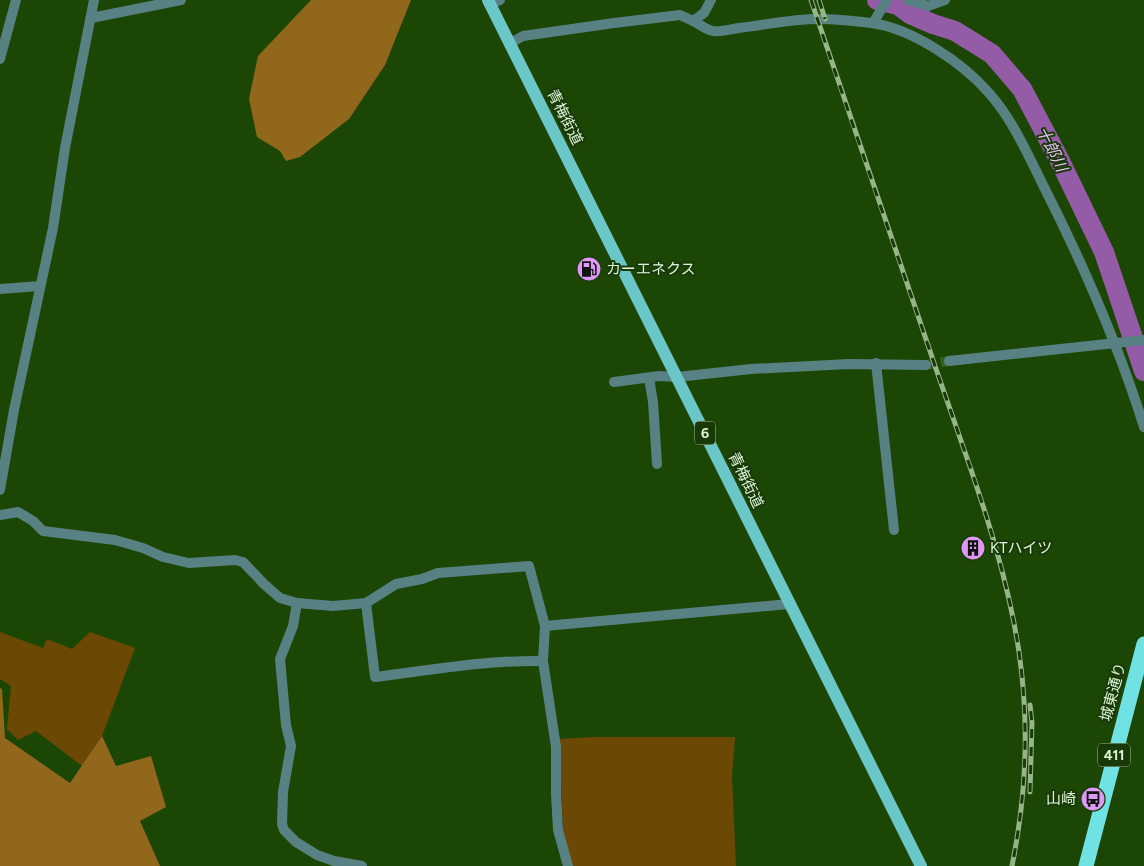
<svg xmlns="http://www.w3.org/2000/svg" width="1144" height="866" font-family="Figtree,'Noto Sans JP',sans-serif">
<rect width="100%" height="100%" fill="#1c4603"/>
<g fill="#6b4905">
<path d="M0,632L43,648L47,639L72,649L90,632L135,648L102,736L82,766L36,731L18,740L7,729L11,686L0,679Z"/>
<path d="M592,737H735L732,777L736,866H572L563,829L559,739Z"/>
</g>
<g fill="#91671b">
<path d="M311,0H411L385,65L349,119L300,157L286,161L280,151L257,137L249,99L258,56Z"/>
<path d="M0,688L2,689L5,738L70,783L102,736L116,766L151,756L166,807L140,821L160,866H0Z"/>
</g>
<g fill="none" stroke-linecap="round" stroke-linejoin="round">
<path stroke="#945ba7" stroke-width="20" d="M877,0L898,5L910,14L933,24L955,31L992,54L1022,89L1060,161L1104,252L1144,371"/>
<path stroke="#396022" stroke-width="10" stroke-dasharray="10 5" stroke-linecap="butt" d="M926,365L949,361"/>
<g stroke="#578182" stroke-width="10">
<path d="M908,0L928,6L945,0"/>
<path d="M490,4L500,0"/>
<path d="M91,18L181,0"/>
<path d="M693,21C699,24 706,30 713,31C722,32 731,29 739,28C765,25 792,19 818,19C835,19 854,21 871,23C911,28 962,62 989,93C1013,120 1028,155 1044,187C1083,264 1118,344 1144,427"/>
<path d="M873,23L887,0"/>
<path d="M509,44L523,36L614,23L680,15L693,21L704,13L711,0"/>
<path d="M0,59L16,0"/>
<path d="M0,289L40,286"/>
<path d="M949,361L1144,340"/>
<path d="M876,363L894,530"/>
<path d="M649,378L653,402L657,464"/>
<path d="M614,382L659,376L677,377L751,369L849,364L926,365"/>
<path d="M0,490L14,410L53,228L65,148L94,0"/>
<path d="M0,515L18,512L33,521L43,531L115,540L143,548L163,557L189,563L235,560L243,562L264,584L280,598L297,603L333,606L366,603L396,584L422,579L438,573L529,566L545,626L543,661L556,747V794L558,830L568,866"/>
<path d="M297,603L293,626L280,659L286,725L291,746L283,792L282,824L284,830L296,842L317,855L334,861L362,866"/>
<path d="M366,603L375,677C431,670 487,660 543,661"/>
<path d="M545,626L789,604"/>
</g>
<path stroke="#6bc6c8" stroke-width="12" d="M488,0L921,866"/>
<path stroke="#70e2e4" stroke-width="15" d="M1086,866L1144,644"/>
<defs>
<g id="rail">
<path d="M811,0C850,117 890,234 930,351C960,441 996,530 1014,623C1030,703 1028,787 1012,866"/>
<path d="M819,0L825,19"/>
<path d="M1030,792L1032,723L1030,705"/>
</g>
</defs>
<use href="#rail" stroke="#97b688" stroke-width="5"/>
<use href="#rail" stroke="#193909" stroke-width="3" stroke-dasharray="9" stroke-linecap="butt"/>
</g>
<defs>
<symbol id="fuel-disc" viewBox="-11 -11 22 22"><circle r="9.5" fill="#dd99f4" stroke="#193909"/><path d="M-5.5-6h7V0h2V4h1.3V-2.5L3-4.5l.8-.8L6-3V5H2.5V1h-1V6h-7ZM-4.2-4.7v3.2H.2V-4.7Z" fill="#111"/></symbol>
<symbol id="building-disc" viewBox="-11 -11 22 22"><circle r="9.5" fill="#dd99f4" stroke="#193909"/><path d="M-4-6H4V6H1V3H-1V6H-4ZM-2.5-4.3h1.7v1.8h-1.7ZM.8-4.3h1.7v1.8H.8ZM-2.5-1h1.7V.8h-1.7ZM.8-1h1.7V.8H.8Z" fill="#111"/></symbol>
<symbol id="bus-disc" viewBox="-11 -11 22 22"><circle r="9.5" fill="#dd99f4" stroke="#193909"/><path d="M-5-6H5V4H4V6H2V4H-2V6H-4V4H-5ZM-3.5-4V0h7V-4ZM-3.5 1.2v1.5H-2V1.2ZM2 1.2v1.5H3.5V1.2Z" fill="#111"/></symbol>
</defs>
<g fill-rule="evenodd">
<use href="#fuel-disc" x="575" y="255" width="28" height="28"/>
<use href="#building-disc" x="959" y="534" width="28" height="28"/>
<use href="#bus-disc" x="1079" y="785" width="28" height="28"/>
</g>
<g text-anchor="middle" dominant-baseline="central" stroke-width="4" stroke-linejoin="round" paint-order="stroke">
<g fill="#193909" stroke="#a2bd97" stroke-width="1">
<rect x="695" y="421.5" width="20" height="23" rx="4"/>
<rect x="1098" y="743.5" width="32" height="23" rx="4"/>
</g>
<g font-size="14" font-weight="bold" fill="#ddf6d4">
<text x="705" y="433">6</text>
<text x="1114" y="755">411</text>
</g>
<g font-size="15" fill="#ddf6d4" stroke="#193909">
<text transform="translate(565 117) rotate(63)">青梅街道</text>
<text transform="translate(746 480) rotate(64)">青梅街道</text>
<text transform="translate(1113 692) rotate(-75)">城東通り</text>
</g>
<g font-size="15" fill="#ddf6d4" stroke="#193909" text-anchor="start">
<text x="606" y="269">カーエネクス</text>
<text x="990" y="548">KTハイツ</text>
<text x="1076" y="799" text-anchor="end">山崎</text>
</g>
<g font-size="16" font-style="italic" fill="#ecbffb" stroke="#193909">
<text transform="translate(1052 149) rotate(63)">十郎川</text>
</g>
</g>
</svg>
